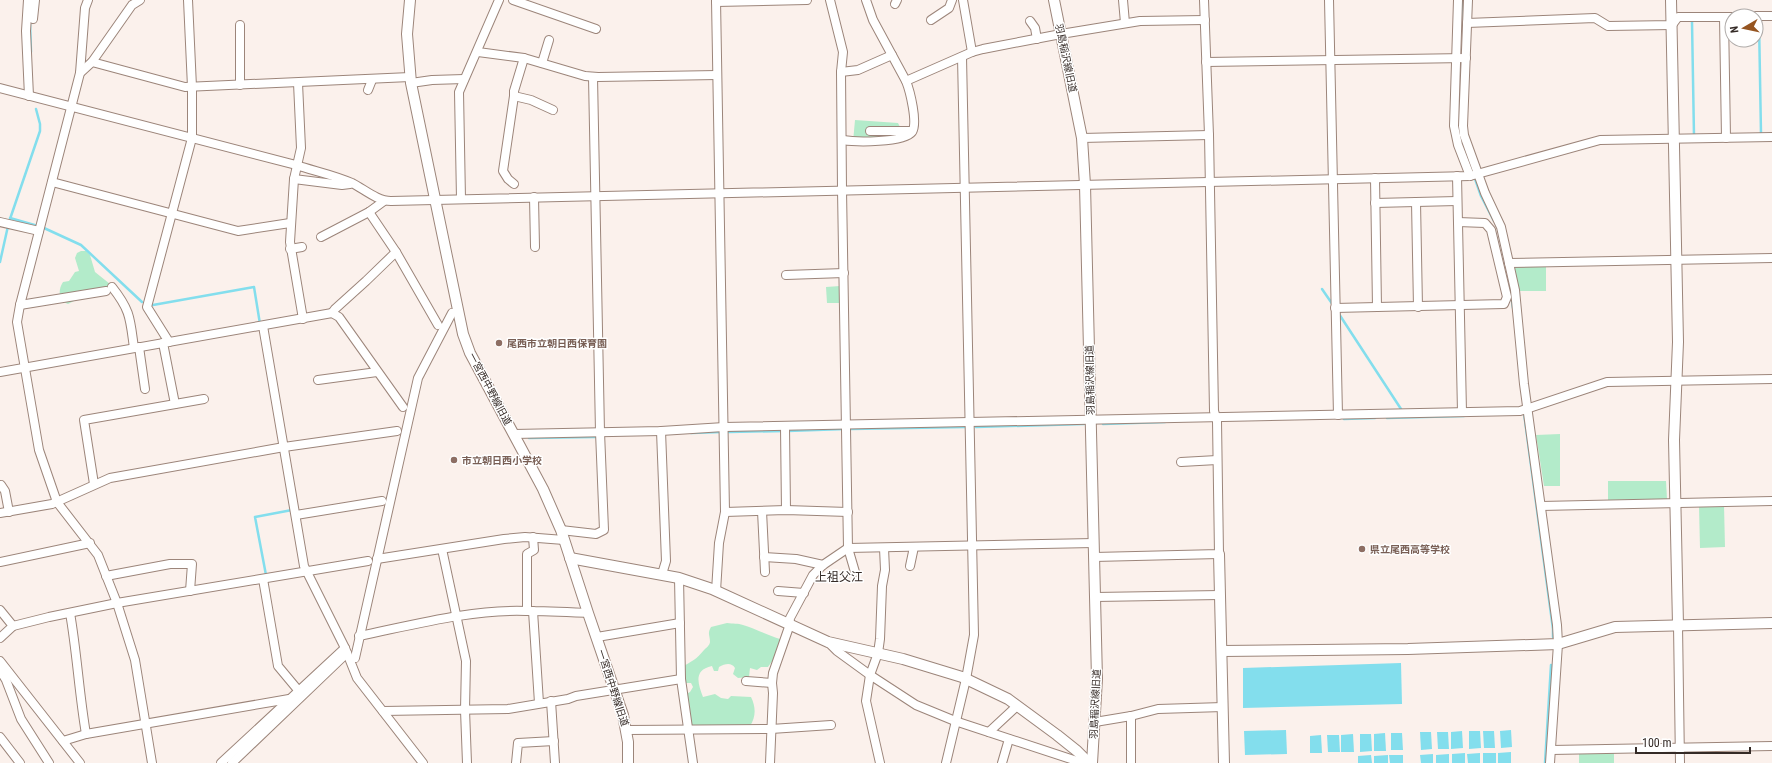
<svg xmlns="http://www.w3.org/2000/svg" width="1772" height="763" font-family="'Roboto Condensed','Noto Sans JP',sans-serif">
<rect width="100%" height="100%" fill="#fbf1ec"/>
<g fill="#b3ebca">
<path d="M855,120L898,123L902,131L894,139L853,142Z"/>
<path d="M81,251H86L90,255L95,272L110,284V292L76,300L68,304L61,301C59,294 59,288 63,282L69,281L75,272L79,271L75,258L77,253Z"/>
<path d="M1546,266V291H1518L1514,268L1515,267Z"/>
<path d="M840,286V303H827L826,287Z"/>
<path d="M1560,434V486H1544L1536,435Z"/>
<path d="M1608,481H1666L1667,499L1608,500Z"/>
<path d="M1724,505L1725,547L1700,548L1699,506Z"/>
<path d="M727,623C733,624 738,623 743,625C756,629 767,635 780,639C782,652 775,657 768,667H761L757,670L750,668L749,677L738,678L733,674L735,668C731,662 725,664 719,667L718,671H714L712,666C693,670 698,684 703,697L715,694L721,698L728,699L731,696L751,697C756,707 756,717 750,726L692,727L684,695L690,692L693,687L691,683H686L683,681L682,667C692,661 696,660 704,650C706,648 710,645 710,642C710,635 707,634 711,627Z"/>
<path d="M1614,752V763H1579V753Z"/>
</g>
<g fill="#83deed">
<path d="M1401,663L1402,704L1243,708V668Z"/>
<path d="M1286,730L1287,754L1245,755L1244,731Z"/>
<path d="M1511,730L1512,747L1501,748L1500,731Z"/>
<path d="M1462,731L1463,748L1451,749V732Z"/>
<path d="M1480,731L1481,748L1469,749V731Z"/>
<path d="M1483,731H1494L1495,748H1484Z"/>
<path d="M1420,732H1431L1432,749L1421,750Z"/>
<path d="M1437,732H1448L1449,749H1438Z"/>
<path d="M1385,733L1386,751H1374V734Z"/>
<path d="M1391,733H1402L1403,750H1391Z"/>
<path d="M1353,734L1354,752H1341V735Z"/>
<path d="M1360,734H1371L1372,751L1360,752Z"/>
<path d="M1321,735L1322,753H1310V736Z"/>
<path d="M1327,735H1339L1340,752H1328Z"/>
<path d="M1511,752V763H1498V753Z"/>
<path d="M1465,753V763H1452V754Z"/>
<path d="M1480,753V763H1468L1467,754Z"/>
<rect x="1483" y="753" width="13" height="10"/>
<path d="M1433,754V763H1421L1420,755Z"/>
<path d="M1449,754V763H1436V755Z"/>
<path d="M1371,755L1372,763H1358V756Z"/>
<path d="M1388,755V763H1374V756Z"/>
<path d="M1389,755H1403V763H1390Z"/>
</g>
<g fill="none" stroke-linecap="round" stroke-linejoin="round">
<g stroke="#83deed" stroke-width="2.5">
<path d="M1461,20L1462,0"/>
<path d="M1759,21L1761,134"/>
<path d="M1692,22L1694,136"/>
<path d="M30,23L31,52"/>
<path d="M1459,103V132"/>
<path d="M1460,137L1464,147"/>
<path d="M1474,176L1481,196L1494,221"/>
<path d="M10,218L38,226"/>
<path d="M10,219L40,131V124L36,109"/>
<path d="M44,228L81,245L142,302"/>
<path d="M0,262L8,226"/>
<path d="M1510,287L1513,308"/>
<path d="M1322,289L1333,305"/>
<path d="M153,305L254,287L260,324"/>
<path d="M1339,314L1401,409"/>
<path d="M1524,413L1553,629V637"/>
<path d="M1387,418L1464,416"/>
<path d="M1344,419L1375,418"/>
<path d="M1103,424L1165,422"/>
<path d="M976,427L1084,424"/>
<path d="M851,429L965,427"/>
<path d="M788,431L845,429"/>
<path d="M729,432L784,431"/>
<path d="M691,433L722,432"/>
<path d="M529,438L595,437"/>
<path d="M266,575L255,517L292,510"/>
<path d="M1545,763L1551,665"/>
</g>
<defs>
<g id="minor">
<path d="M28,0L26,31L29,96"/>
<path d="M513,0L596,29"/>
<path d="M716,0L725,512L719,543L716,591"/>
<path d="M830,0L843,52L841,72L842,190L848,548L855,572"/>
<path d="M963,0L972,52"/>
<path d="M1123,0L1125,23"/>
<path d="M1329,0L1338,415"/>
<path d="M1458,0L1454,126L1458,145L1470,176"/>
<path d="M1468,0L1463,126L1464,135L1485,193L1501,227L1515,290L1524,384L1557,625L1558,644L1550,763"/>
<path d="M716,2L807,0"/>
<path d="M895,4L897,0"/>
<path d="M1756,16H1772"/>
<path d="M1724,17L1726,138"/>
<path d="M33,19L35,0"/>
<path d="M931,20L949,8L952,0"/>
<path d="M1030,21L1035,28L1037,39"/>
<path d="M1467,23L1595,18L1608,26L1672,25L1678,17H1732"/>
<path d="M240,25V85"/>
<path d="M478,52L524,58L585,76L598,77L717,75"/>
<path d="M524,58L514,91V96L531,100L553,110"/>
<path d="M92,62L132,5L140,0"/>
<path d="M1206,62L1466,58"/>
<path d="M542,63L549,40"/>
<path d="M841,72L858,70L892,55"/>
<path d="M80,73L85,8L88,0"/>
<path d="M906,81L972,52L983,49L1061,34L1140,21L1205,20"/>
<path d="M298,83L301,148L294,179L290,242L303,319"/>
<path d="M411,83L432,80L464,79"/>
<path d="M0,88L296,165C314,171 334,175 352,183C364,189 377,201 391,201L1470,176L1600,140L1772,137"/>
<path d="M368,90L372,80"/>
<path d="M870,131H912"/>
<path d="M1082,138L1209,135"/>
<path d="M843,140C855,142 904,143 912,132C918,123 910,91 906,81L873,20L866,0"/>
<path d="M1457,176L1462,412"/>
<path d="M1375,178L1377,307"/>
<path d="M294,179L342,185L350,184"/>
<path d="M52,182L238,231L290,223"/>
<path d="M514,184L508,179L503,171L514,96"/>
<path d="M534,197L535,247"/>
<path d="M461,199L459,92L499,0"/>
<path d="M1416,202L1418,307"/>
<path d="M1375,203L1457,201"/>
<path d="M369,212L396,252L438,325"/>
<path d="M0,222L39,231"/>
<path d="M321,237L369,212L384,201"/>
<path d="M290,249L302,247"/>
<path d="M1509,263L1772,258"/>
<path d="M786,275L844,273"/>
<path d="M112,287C131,311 130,319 134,348"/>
<path d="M20,305L106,291"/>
<path d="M1335,308L1504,304L1507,297L1491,230L1485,223L1458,222"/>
<path d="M332,313L335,309L366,281L396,252"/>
<path d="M263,326L304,566L345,648L357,678L423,763"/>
<path d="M169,342L147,307L192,138V87L188,0"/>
<path d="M163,343L175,404"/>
<path d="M139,347L145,389"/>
<path d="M0,372L332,313L339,317L403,407"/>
<path d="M318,380L377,372"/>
<path d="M785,427L786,510"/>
<path d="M661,431L666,561L662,574"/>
<path d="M514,434L661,431L724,427L1520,411L1607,382L1772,379"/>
<path d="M1181,462L1217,460"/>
<path d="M94,484L84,420L204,399"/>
<path d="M1,485L5,491L9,512"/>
<path d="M1541,506L1772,501"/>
<path d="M762,511L765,572"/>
<path d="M725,512L786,510L848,512"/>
<path d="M0,513L52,504L110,478L284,447L397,431"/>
<path d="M296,515L382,501"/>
<path d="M561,530L596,534L604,530L600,432L593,77"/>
<path d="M442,549L466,661L465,710L467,763"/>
<path d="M764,557L796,559L823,565"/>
<path d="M1094,557L1219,554L1217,421L1214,411L1209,135L1204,0"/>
<path d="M377,559L504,539L525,537L564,540"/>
<path d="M0,562L90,543"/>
<path d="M910,566L914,547"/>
<path d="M106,576L170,564H192L190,591"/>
<path d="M679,578L681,679L693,763"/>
<path d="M263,579L278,666L298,690"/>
<path d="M778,591L804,593"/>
<path d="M1095,597L1220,595"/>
<path d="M0,610L13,626L0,638"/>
<path d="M527,610V554L534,550L533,537"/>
<path d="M533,611L539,703"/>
<path d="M70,613C77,653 79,693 86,734"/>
<path d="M1678,625L1680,763"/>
<path d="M13,626L49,617L117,603L368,561"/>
<path d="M359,636C413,625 472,609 526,611C547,611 567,612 588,613"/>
<path d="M597,637L680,623"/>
<path d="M828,642L837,651L870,675L916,705L955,721L1083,763"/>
<path d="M355,658L418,378L452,313"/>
<path d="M0,661L80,763"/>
<path d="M0,670L6,680L21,719L49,763"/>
<path d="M746,681L772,683"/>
<path d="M551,701L555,763"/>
<path d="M383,711L508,709L568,699L576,696L681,679"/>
<path d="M1095,722L1131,716L1158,709L1223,707"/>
<path d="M627,730L771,729L831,725"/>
<path d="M989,732L1017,706"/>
<path d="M0,737L20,763"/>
<path d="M63,741L86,734L289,699"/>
<path d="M1551,750L1772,746"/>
<path d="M152,763L135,660L117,603L98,555L57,502L39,450L17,322L20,305L80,73L92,62L185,87L410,77"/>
<path d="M221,763L345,648"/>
<path d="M232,763L347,653"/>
<path d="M516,763L518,743L554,741"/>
<path d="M770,763L773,693L772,683L773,673L789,627L790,618L813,575L823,565L848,548L1094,543"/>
<path d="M880,763L866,701L870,675L878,653L880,639L882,586L885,570L884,548"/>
<path d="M946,763L966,679L974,635L962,57"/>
<path d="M1002,763L1009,739"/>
<path d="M1131,763V716"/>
</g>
<g id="tertiary">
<path d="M410,0L407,34L411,83L463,334L470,353L543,489L561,530L588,613L623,715L628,742V763"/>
<path d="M1054,0L1082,138L1085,185L1097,679L1092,763"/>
<path d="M1671,0L1678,342L1674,440L1678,625"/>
<path d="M1219,554L1224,763"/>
<path d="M570,558L679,578L712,589L828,642L903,659L962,677L1008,699L1057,735L1077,751L1089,763"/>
<path d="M1222,651L1408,649L1558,644L1615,627L1772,623"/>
</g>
</defs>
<use href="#minor" stroke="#9c857a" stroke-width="10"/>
<use href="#tertiary" stroke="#9c857a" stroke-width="12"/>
<use href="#minor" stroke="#fff" stroke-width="8"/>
<use href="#tertiary" stroke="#fff" stroke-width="10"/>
</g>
<g fill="#8d6e63" stroke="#fff" stroke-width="1.5">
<circle cx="499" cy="343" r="4"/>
<circle cx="454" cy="460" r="4"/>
<circle cx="1362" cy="549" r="4"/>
</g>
<g text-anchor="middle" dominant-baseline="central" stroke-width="3" stroke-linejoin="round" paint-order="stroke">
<g font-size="10" fill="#342a26" stroke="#fff">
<text transform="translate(1066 58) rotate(78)">羽島稲沢線旧道</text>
<text transform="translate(1090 380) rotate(-91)">羽島稲沢線旧道</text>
<text transform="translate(490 389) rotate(62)">一宮西中野線旧道</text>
<text transform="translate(613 688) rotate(72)">一宮西中野線旧道</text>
<text transform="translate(1095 704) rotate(-87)">羽島稲沢線旧道</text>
</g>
<g font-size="10" font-weight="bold" fill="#785e54" stroke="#fff" text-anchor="start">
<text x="507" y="343">尾西市立朝日西保育園</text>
<text x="462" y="460">市立朝日西小学校</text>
<text x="1370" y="549">県立尾西高等学校</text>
</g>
<g font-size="12" fill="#342a26" stroke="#fff">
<text x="839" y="577">上祖父江</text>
</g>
</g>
<g transform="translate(1744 28) rotate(261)"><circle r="19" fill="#ffffff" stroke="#aeaaa8"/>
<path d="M0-3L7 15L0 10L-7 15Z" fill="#965521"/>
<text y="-6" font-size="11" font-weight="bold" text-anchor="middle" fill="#342a26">N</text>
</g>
<path d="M1636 747v6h114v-6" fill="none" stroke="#342a26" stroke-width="2"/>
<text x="1642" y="747" font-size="12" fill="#342a26" stroke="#ffffff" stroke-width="3" paint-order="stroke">100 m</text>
</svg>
